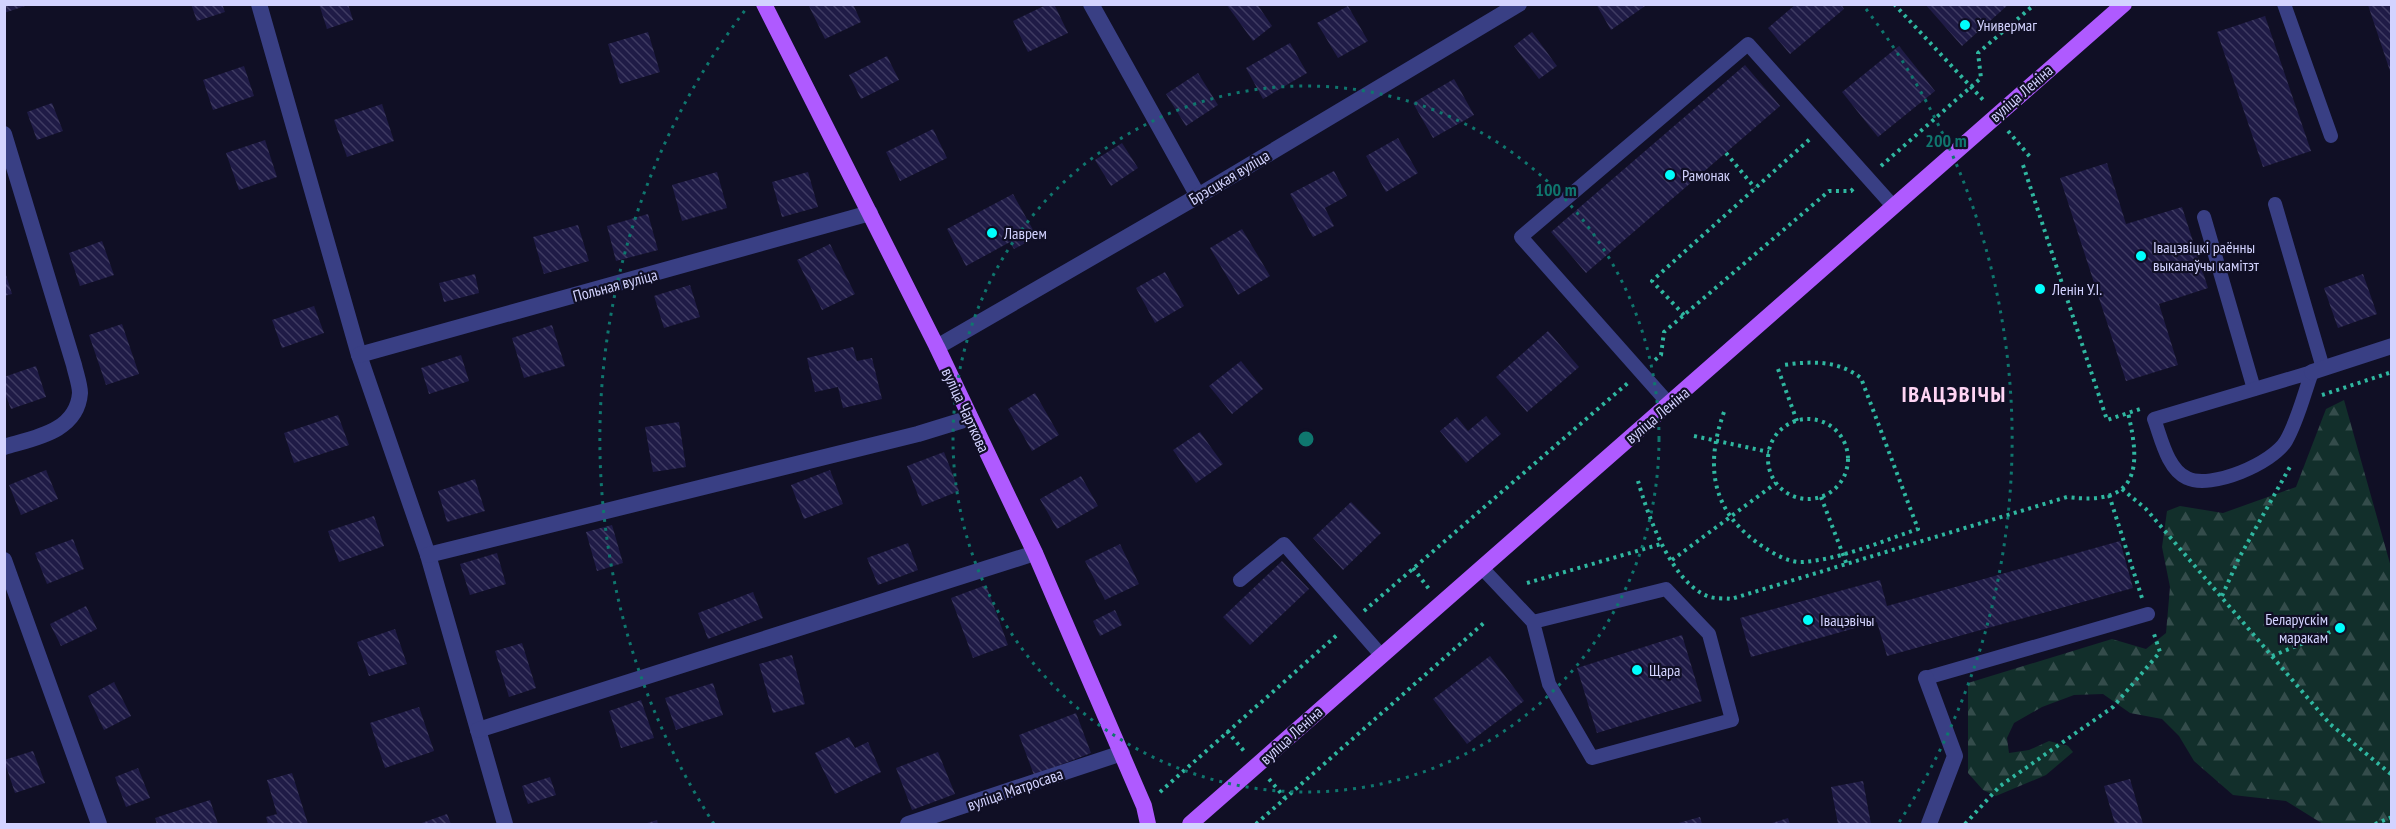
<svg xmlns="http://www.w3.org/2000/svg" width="2396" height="829" font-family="'PT Sans Narrow',sans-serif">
<defs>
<pattern id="forest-firs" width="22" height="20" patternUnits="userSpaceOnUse" patternTransform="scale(1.5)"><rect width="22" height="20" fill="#122f2b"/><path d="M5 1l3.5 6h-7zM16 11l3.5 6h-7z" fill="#344c4b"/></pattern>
<pattern id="building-back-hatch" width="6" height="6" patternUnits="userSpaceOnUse" patternTransform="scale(1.5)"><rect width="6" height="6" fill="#1f1b46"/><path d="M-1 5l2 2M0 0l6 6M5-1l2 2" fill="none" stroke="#3f3b62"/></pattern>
</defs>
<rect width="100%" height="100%" fill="#100f25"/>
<path fill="url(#forest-firs)" d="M2344,400L2391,567V824H2323L2286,801L2233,795L2194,761L2179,736L2162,719L2130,713L2103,694L2074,695L2042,707L2014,723L2007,738L2009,753L2029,750L2049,741L2068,746L2073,752L2046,775L1996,796L1983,790L1968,773V683L2112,639L2146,649L2166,633L2170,587L2162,547L2167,511L2180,506L2223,513L2296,487L2326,409Z"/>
<g fill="url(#building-back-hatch)">
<path d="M4,4H28V5L4,13Z"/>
<path d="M191,4H222L225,12L197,21Z"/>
<path d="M319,4H348L353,20L327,29Z"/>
<path d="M808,4H853L861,22L825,39Z"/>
<path d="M1048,4H1054L1068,33L1028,52L1013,21Z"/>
<path d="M1226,4H1257L1272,26L1253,41Z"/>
<path d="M1596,4H1644L1645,6L1611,30Z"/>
<path d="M1796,4H1841L1844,9L1790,54L1768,28Z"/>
<path d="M1925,4H2009L1962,46Z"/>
<path d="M2368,5H2392V74H2391Z"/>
<path d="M1348,6L1368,41L1338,58L1317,23Z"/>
<path d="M2265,16L2311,151L2263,167L2217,32Z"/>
<path d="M648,32L660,72L620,84L608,44Z"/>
<path d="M1532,32L1557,66L1539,79L1514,46Z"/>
<path d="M1290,43L1307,73L1263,99L1246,68Z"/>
<path d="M1899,46L1935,91L1878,137L1842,92Z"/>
<path d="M887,56L899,80L861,99L849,75Z"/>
<path d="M1745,65L1780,106L1586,273L1551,232Z"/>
<path d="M244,66L254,96L213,110L203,80Z"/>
<path d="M1198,73L1218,105L1186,126L1166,94Z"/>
<path d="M1454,79L1474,115L1433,138L1413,103Z"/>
<path d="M52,103L63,131L37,140L27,112Z"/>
<path d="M382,104L394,141L347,157L334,120Z"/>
<path d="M933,129L947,158L900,181L886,152Z"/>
<path d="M1398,138L1418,173L1386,192L1366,156Z"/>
<path d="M265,140L277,177L239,190L226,153Z"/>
<path d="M1122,143L1138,168L1111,186L1095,160Z"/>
<path d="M2107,163L2126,224L2182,207L2208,288L2159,304L2178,365L2126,381L2060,178Z"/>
<path d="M1334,171L1347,196L1325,208L1334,226L1313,237L1290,194Z"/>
<path d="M717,172L727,208L682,221L672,185Z"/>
<path d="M808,172L818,207L782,217L772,182Z"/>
<path d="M1013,194L1037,237L1014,249L1010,242L966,266L947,229Z"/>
<path d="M648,214L658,250L616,261L607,226Z"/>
<path d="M578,225L589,261L544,274L533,237Z"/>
<path d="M1242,229L1270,276L1238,295L1210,248Z"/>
<path d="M102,241L114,275L80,286L69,253Z"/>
<path d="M830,244L855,294L822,310L797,260Z"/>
<path d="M4,269L12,294L4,296Z"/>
<path d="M1165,272L1184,306L1155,323L1136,288Z"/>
<path d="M475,274L479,293L444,302L439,283Z"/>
<path d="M2363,274L2377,314L2338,328L2324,288Z"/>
<path d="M690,285L700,317L664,328L654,296Z"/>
<path d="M314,306L324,333L282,348L272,320Z"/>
<path d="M122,324L139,374L106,385L89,335Z"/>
<path d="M552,325L565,366L524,378L512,338Z"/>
<path d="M1548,331L1579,367L1527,412L1496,377Z"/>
<path d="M853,347L857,361L872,358L882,399L843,408L838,387L815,392L807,358Z"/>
<path d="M461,355L469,381L429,394L421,368Z"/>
<path d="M1241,361L1263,389L1232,414L1209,386Z"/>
<path d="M36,366L46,397L11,409L4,391V377Z"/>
<path d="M1035,393L1059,435L1032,451L1008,409Z"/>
<path d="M338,415L349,445L294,463L284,433Z"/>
<path d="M1486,416L1501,434L1466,463L1440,431L1457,417L1468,431Z"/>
<path d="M679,422L686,467L653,472L645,427Z"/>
<path d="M1200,432L1223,464L1196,483L1173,450Z"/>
<path d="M944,452L959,491L922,506L907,466Z"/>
<path d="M46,470L58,499L21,515L9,485Z"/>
<path d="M830,470L843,504L804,519L791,485Z"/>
<path d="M1081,476L1098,506L1057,529L1040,499Z"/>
<path d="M475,479L485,511L447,522L438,491Z"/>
<path d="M1351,502L1381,533L1343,570L1313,538Z"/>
<path d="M374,516L384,546L339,562L328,531Z"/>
<path d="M612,525L623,563L597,571L586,532Z"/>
<path d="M73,539L84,569L47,584L35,553Z"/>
<path d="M2120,541L2133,588L1887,656L1877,622L1751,657L1740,618L1880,580L1887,606Z"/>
<path d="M908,543L918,570L878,585L867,558Z"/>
<path d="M1120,544L1139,584L1105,600L1085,561Z"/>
<path d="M497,553L506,584L470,595L460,564Z"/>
<path d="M1282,561L1309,589L1250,645L1223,617Z"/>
<path d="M986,585L1008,645L973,658L951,598Z"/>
<path d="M753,592L763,618L708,639L698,613Z"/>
<path d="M86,606L97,629L61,646L50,624Z"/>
<path d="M1115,610L1122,625L1100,636L1093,621Z"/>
<path d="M395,629L407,664L369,676L357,642Z"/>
<path d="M1682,635L1702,701L1597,733L1577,668Z"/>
<path d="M522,643L536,688L509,697L495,651Z"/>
<path d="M792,655L805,704L773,713L759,664Z"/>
<path d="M1490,656L1524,701L1467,744L1433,699Z"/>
<path d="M114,682L131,716L104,730L88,696Z"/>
<path d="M713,683L723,715L676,730L665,698Z"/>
<path d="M641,700L654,738L621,748L609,711Z"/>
<path d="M419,707L434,751L385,768L370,723Z"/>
<path d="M1076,713L1091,753L1034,775L1019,735Z"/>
<path d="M849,737L855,748L868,742L881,772L835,794L815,753Z"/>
<path d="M33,751L45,783L15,793L4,760Z"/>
<path d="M938,752L955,794L912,810L896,768Z"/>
<path d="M138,768L150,798L126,807L115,777Z"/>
<path d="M292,773L308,824H268L266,817L277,814L267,780Z"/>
<path d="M550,777L556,795L528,804L522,786Z"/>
<path d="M2130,779L2143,824H2115L2104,786Z"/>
<path d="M1863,781L1871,824H1838L1831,787Z"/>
<path d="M210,800L218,824H157L155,818Z"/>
<path d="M447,814L451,824H419Z"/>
<path d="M1700,817L1702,824H1675Z"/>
<path d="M1788,818L1790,824H1769Z"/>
<path d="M657,820L658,824H644Z"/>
</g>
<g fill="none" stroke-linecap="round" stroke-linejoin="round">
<g stroke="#2fb7a0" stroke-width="4" stroke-dasharray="3 4.5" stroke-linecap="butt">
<path d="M1894,4L1985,102"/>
<path d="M2008,131L2031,158"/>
<path d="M1726,153L1755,188"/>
<path d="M2023,165L2107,420L2140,409"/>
<path d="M1881,166L1981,78L1978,53L2035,4"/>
<path d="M1684,315L1652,281L1811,138"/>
<path d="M1655,360L1661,355L1664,332L1684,315L1829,191H1851L1854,188"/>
<path d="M1778,369L1797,421"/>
<path d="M2322,395L2392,372"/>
<path d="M1724,412C1704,468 1712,514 1765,548C1776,555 1790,563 1803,562C1842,559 1882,541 1918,529L1861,378C1838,360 1811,361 1784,365"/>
<circle cx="1808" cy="459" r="40"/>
<path d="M1694,436L1769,452"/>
<path d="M1638,481C1648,516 1671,581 1707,596C1714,599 1724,598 1731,599L2067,497C2137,506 2142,471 2128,413"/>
<path d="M2122,489L2146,509L2330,724L2392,775"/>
<path d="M2109,495L2142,598"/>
<path d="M1821,497L1847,565"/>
<path d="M1672,560L1776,483"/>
<path d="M1413,568L1429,589"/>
<path d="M1527,583L1661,544"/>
<path d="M2222,596L2239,558L2291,465"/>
<path d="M1364,611L1629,382"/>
<path d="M2272,656L2340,628"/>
<path d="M1227,731L1244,751"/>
<path d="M1269,779L1285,798"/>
<path d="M1160,792L1338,634"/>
<path d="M1256,824L1485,622"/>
<path d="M1965,824L2000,786L2113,707L2160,652L2153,631"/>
<path d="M2375,824L2392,817"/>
</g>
<g stroke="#393f84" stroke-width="14">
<path d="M2284,4L2331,136"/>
<path d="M2275,204L2323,368"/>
<path d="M2204,217L2254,389"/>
<path d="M2312,372C2304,394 2298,420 2286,441C2273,463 2211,490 2187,478C2167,469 2161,437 2154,419Z"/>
<path d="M1670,405L1521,237L1748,44L1893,206"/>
<path d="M1482,568L1533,622L1666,589L1709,634L1732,720L1592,758L1549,684L1533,622"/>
<path d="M1240,580L1284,544L1381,655"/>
<path d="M1926,678L2148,614"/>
</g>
<g stroke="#393f84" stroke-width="16">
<path d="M259,4L359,355L428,555L505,824"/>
<path d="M1091,4L1198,196"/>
<path d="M4,134L74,365C76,374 80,385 80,393C77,432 34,438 4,447"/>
<path d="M937,347L1198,196L1519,4"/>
<path d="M359,355L870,213"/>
<path d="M2312,372L2392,346"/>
<path d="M428,555L918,434L970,418"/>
<path d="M4,560L99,824"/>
<path d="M1926,678L1955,756L1929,824"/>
<path d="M478,730L1035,553"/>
<path d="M908,824L1122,753"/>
</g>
<g stroke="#af5aff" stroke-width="16">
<path d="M764,4L937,347L1035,553L1144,806L1148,824"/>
<path d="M1190,824L2124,4"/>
</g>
</g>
<g fill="none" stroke="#0f766e" stroke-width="3" stroke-dasharray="3 6">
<circle cx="1306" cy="439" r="353"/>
<path d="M714 824A706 706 0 0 1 746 9M1866 9A706 706 0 0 1 1898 824"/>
</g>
<g fill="#00fefc" stroke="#100f25" stroke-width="2">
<circle cx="1965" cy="25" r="6"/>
<circle cx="1670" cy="175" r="6"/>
<circle cx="992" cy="233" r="6"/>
<circle cx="2141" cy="256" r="6"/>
<circle cx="2040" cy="289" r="6"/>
<circle cx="1808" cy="620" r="6"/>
<circle cx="2340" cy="628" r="6"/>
<circle cx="1637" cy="670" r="6"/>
</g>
<g text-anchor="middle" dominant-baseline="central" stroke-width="4.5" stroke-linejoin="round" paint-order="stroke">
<g font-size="16" fill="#d3d3ff" stroke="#100f25" text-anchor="start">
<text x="1977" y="25">Универмаг</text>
<text x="1682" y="175">Рамонак</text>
<text x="1004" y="233">Лаврем</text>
<text x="2153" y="247">Івацэвіцкі раённы<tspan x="2153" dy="18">выканаўчы камітэт</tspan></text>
<text x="2052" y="289">Ленін У.І.</text>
<text x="2328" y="619" text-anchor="end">Беларускім<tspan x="2328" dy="18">маракам</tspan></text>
<text x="1820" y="620">Івацэвічы</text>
<text x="1649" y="670">Щара</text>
</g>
<g font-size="16" fill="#d3d3ff" stroke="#100f25">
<text transform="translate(2021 93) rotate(-41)">вуліца Леніна</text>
<text transform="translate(1229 177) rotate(-31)">Брэсцкая вуліца</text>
<text transform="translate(615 285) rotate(-15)">Польная вуліца</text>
<text transform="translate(966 410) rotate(65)">вуліца Чарткова</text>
<text transform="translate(1657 415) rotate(-40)">вуліца Леніна</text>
<text transform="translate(1291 735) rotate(-42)">вуліца Леніна</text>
<text transform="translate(1015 789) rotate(-19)">вуліца Матросава</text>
</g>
<g font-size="22" font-weight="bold" letter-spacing="1.5" fill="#ffd5f4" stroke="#100f25">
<text x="1954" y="394">ІВАЦЭВІЧЫ</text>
</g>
</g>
<circle cx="1306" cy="439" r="9" fill="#0f766e" stroke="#100f25" stroke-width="3"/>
<g font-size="18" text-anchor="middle" font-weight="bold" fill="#0f766e" stroke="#100f25" stroke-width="4.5" stroke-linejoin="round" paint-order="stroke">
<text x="1946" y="147">200 m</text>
<text x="1556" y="196">100 m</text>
</g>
<rect width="2396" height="829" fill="none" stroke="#d3d3ff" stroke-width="12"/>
</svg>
